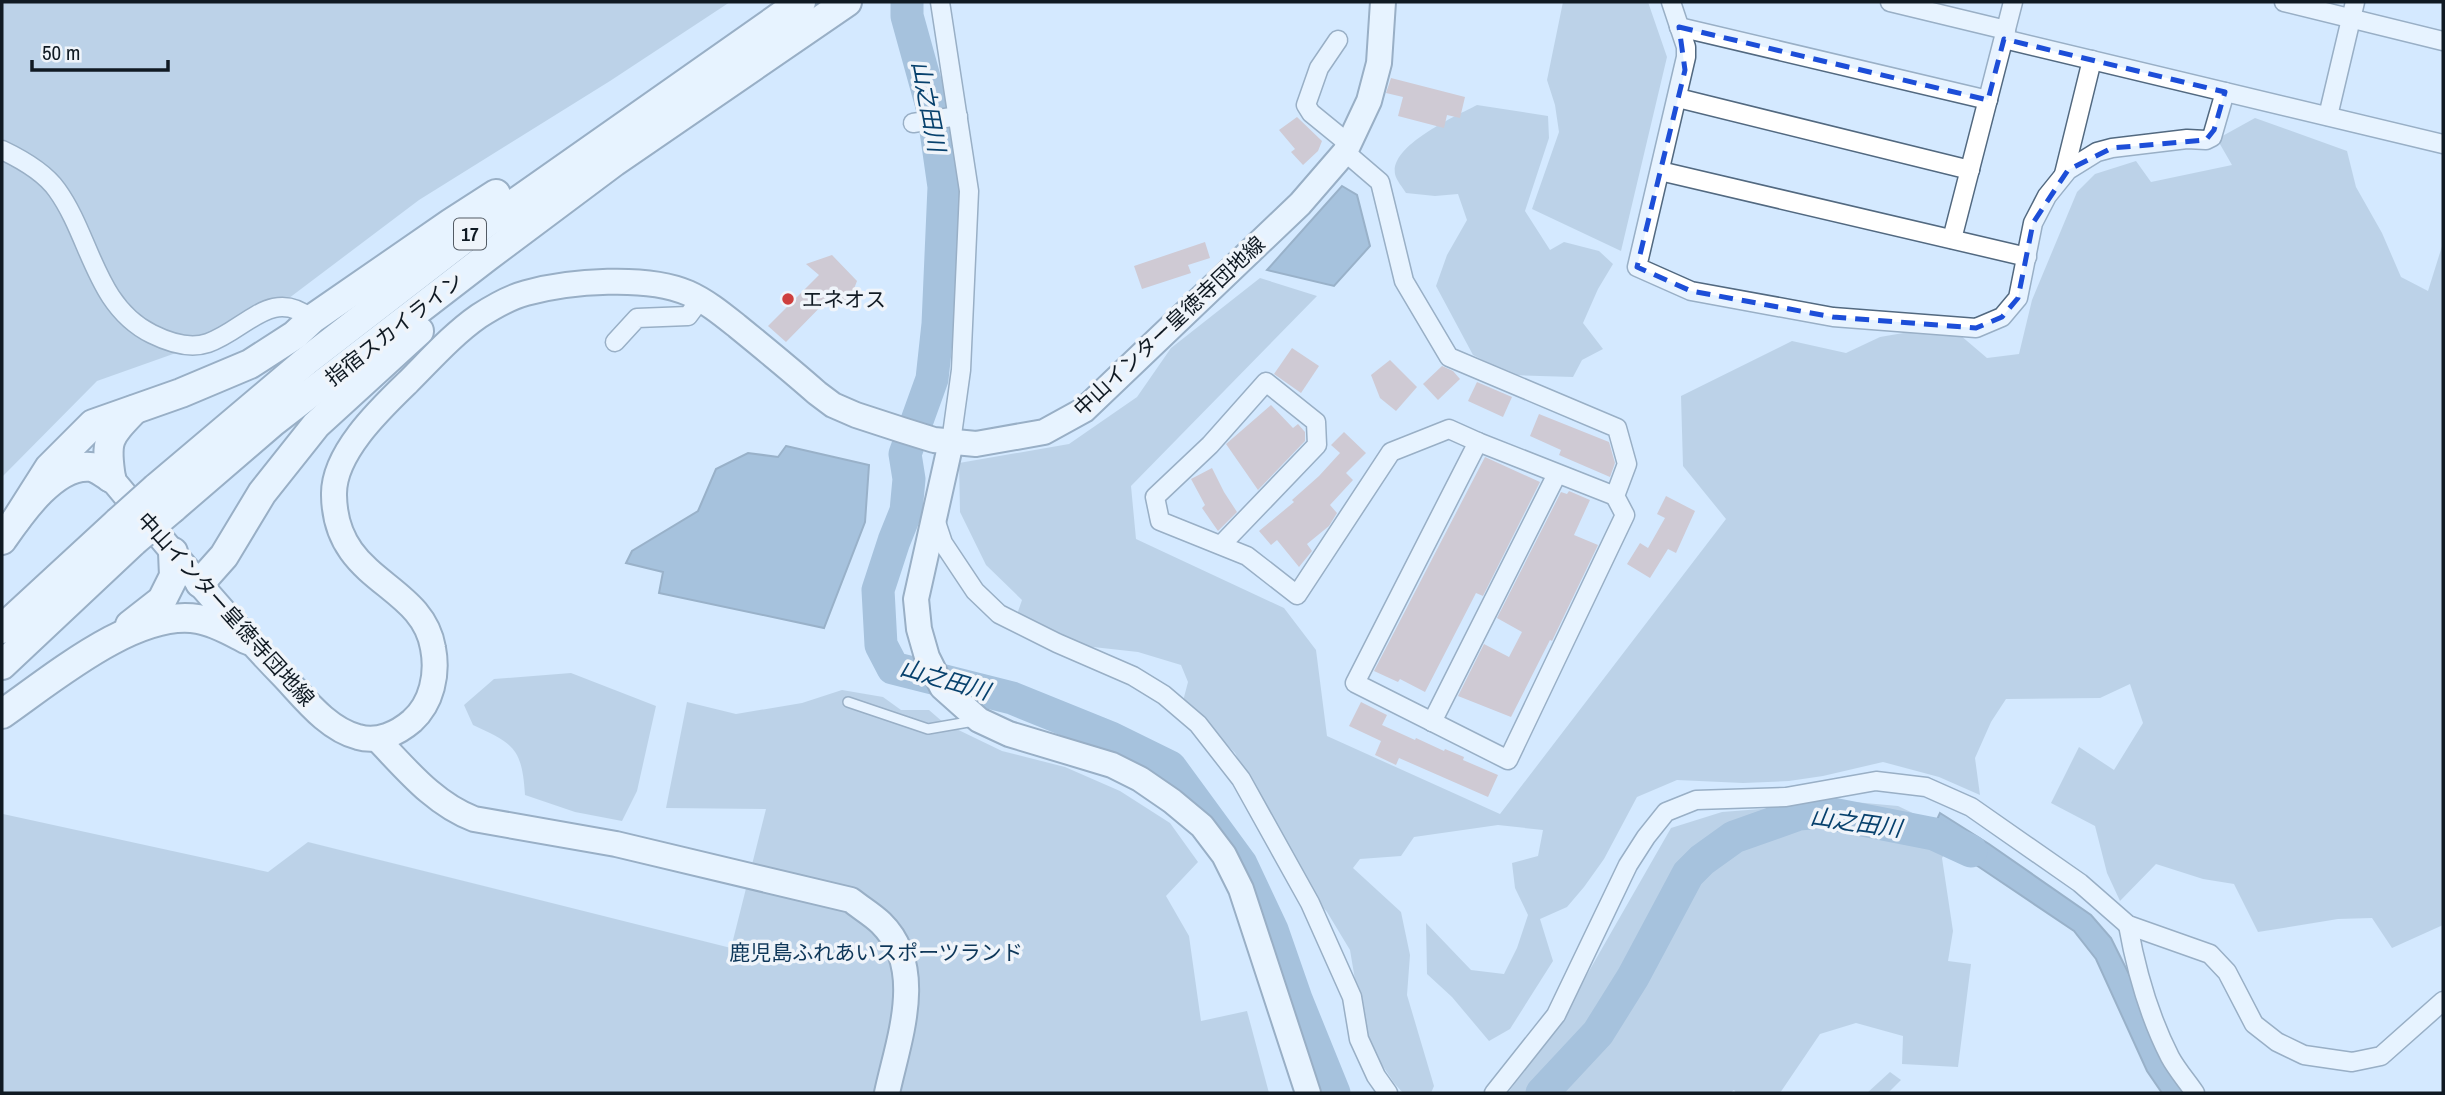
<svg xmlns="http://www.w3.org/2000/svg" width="2445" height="1095" font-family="'Archivo Narrow','Noto Sans JP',sans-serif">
<rect width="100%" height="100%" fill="#d4e9ff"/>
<g fill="#a1b7cc">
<path d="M2,2H730L610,81L419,200L252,326L97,381L2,477Z"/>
<path d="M1563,2H1648L1667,57L1621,251L1532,209L1559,132L1555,105L1547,80Z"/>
<path d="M1477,105L1548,116L1549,138L1525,211L1550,250L1564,242L1599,251L1613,264L1598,289L1583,323L1603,349L1582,360L1573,377L1512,375L1473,355L1436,286L1447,255L1467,220L1458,194L1435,196L1406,193C1403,188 1396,180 1395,174C1390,145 1456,116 1477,105Z"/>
<path d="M2255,118L2347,151L2356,187L2382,233L2401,277L2428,291L2443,243V925L2392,948L2372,918L2338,919L2258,932L2234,884L2203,879L2156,864L2120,901L2107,873L2095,826L2051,803L2079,747L2114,770L2143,723L2130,684L2100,698L2006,699L1991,722L1975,758L1980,795L1939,777L1883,762L1823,776L1789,781L1743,783L1677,780L1637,797L1604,859L1584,887L1567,907L1540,919L1553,961L1510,1029L1489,1041L1452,997L1427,974L1426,923L1471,970L1504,974L1517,948L1528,915L1515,888L1512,863L1538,856L1543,830L1498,825L1414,837L1401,856L1360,859L1353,868L1401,912L1410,955L1407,995L1434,1086L1431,1093H1403L1394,1083L1365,1039L1350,950L1327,912L1300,882L1235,753L1183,701L1188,682L1181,665L1138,652L1075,645L1014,623L1022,600L986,565L960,512L959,463L1069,444L1137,397L1171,348L1260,278L1317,296L1131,486L1136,539L1284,608L1316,650L1327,736L1500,814L1726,519L1683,466L1681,396L1792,341L1846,353L1880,337L1909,332L1960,335L1987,358L2019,354L2032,300L2077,192L2095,174L2136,161L2151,182L2232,165L2217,139Z"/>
<path d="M571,673L656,706L637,791L622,821L575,812L525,795C522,748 514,744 473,725L464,705L494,679Z"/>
<path d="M842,690L883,697L901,710H929L944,723L1002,751L1065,767L1120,791L1170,823L1198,862L1166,896L1189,936L1201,1021L1247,1011L1269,1093H2L3,814L268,872L308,842L731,948L766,809L666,808L687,702L736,714L802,703Z"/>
<path d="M1854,802L1898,806L1957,834L1942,858L1953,931L1948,961L1971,964L1958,1067L1902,1064L1903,1036L1856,1023L1820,1034L1780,1093H1736L1734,1090L1730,1093H1508L1569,1006L1671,828L1722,812Z"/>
<path d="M1890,1072L1901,1080L1888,1093H1867Z"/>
</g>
<g fill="#6f92b4" stroke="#526e88" stroke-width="2">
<path d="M1342,186L1357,195L1370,246L1334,286L1267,270Z"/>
<path d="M786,446L869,465L865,522L824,628L659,593L663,572L626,563L632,551L698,511L716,469L748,453L778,457Z"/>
<path d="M1940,813L1989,844L2091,915L2111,938L2188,1093H2162L2147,1071L2096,959L2074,931L1979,867L1929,837Z"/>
</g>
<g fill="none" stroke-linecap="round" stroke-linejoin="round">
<g stroke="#6f92b4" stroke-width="33">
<path d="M907,2V16L933,110L944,187L938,324L932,379L905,454L909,479L906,511L894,541L878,590L881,645L893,668L1012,698L1111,738L1170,767L1241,864L1272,930L1296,999L1334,1093"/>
<path d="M1542,1093L1598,1033L1633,977L1688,874L1702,860L1734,837L1799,814L1822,812L1934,834L1971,851"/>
</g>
</g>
<g fill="#caa4a0">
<path d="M1391,78L1465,97L1460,118L1447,115L1444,128L1398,116L1403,97L1386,93Z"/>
<path d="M1297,117L1322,141L1318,151L1303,165L1291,152L1295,149L1279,130Z"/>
<path d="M1205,242L1210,258L1188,265L1191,273L1142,289L1134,266Z"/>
<path d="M832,255L857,281L848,304L835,292L786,342L768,326L819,275L806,264Z"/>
<path d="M1292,348L1319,366L1301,393L1274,374Z"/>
<path d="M1390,360L1417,387L1396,411L1380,398L1371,375Z"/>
<path d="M1442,366L1453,371L1460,379L1438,400L1423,384Z"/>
<path d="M1477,382L1512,397L1503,417L1468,401Z"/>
<path d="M1271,405L1293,428L1298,424L1305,432V441L1258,490L1226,444Z"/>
<path d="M1539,414L1609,442L1615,463L1610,477L1559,455L1561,450L1530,436Z"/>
<path d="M1344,432L1366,453L1346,473L1353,480L1330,505L1337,513L1329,526L1307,544L1312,551L1299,567L1277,540L1271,545L1259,531L1294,502L1292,500L1319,476L1340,453L1331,445Z"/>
<path d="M1485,457L1540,482L1483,596L1476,593L1425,692L1400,679L1398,682L1374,671Z"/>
<path d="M1212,468L1224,492L1237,512L1218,531L1202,508L1205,505L1191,479Z"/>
<path d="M1569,491L1590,500L1574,535L1598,545L1552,641L1550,640L1511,717L1458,696L1484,644L1509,657L1522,632L1497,618L1561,492L1567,494Z"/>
<path d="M1666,496L1695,511L1676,553L1668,549L1650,578L1627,564L1640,543L1648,548L1665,518L1657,514Z"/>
<path d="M1361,702L1387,715L1382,725L1415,740L1416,738L1444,751L1445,749L1464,757L1463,760L1498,775L1488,797L1399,758L1396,765L1375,755L1381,741L1349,726Z"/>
</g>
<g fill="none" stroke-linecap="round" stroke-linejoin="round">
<defs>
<path id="lane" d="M848,702L928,729L974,721"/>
<g id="street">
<path d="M940,2L969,191L961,370L951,442"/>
<path d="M1671,2L1686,47V57L1637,267L1691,291L1833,317L1976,328L2002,317L2018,298L2033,223L2047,196L2068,170L2097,152L2112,148L2187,139L2206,140L2212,137L2214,130L2225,92"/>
<path d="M1890,2L2006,30"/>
<path d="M2284,2L2443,41"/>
<path d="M1679,27L1988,100"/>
<path d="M2004,39L2443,144"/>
<path d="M1338,40L1319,68L1306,105L1311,113L1349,144"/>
<path d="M1678,98L1970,170"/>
<path d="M2328,116L2355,2"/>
<path d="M913,123L958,116"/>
<path d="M2,150C21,159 45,173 57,190C91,237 95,306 152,334C168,342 190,349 208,343C246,330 271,286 312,319"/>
<path d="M1660,171L2027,257"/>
<path d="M2064,174L2092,60"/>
<path d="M1952,239L2013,2"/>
<path d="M615,342L637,318L688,316L700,300"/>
<path d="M1478,442L1615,496"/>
<path d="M935,519L943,543L975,591L999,614L1057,643L1133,676L1164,695L1198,724L1241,779L1310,903L1352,997L1359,1039L1376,1076L1388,1093"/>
<path d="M1222,544L1317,445L1316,422L1266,382L1210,445L1155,497L1160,521L1247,556L1297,595L1391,452L1449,429L1478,442L1355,683L1508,760L1625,515L1615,496L1627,464L1617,428L1449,357L1404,281L1380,182L1345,152"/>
<path d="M1432,722L1557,474"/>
<path d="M2128,925C2136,970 2149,1016 2170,1057C2177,1070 2187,1081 2195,1093"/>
<path d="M1494,1093L1556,1015L1628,865L1646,837L1666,812L1696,800L1786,797L1876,781L1926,787L1971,807L2080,883L2128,925L2210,954L2227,972L2254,1024L2277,1042L2304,1055L2352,1062L2381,1056L2443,1001"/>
</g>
<g id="secondary">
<path d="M951,442L916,599L919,629L927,657L942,687L979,720L1009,734L1112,765L1140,779L1172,801L1202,826L1224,855L1241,889L1308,1093"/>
<path d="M111,478C167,545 222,613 283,676C304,698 327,729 358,737C378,743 398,733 412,721C432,703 438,674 433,648C422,582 335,583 334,495C333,454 379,410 407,383C430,360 453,334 479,316C493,307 511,297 526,293C569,281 647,275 688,293C706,301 722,314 737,326C764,348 791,370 817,393L833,405L856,415L902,430L934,440L976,444L1044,432L1084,410L1300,204L1345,152L1369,101L1379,63L1383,2"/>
<path d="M377,739C406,769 434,804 474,819L616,844L851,900C861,908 873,915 881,923C927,968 898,1041 887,1093"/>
</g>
<g id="primary">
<path d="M111,478C105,440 108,437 134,410"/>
<path d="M156,488L305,362L468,236L801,2"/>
<path d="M173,508L273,422L487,257L614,162L847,2"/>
<path d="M16,520L49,468L93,424L181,393L250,364L295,335L312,319L451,223L496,194"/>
<path d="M2,540C20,514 55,462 92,467C99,469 105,474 111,478"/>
<path d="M200,583L224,556L262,493L316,425L419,331"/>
<path d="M130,625L162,600L174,576L173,552"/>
<path d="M2,629L118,522"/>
<path d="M2,665L134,541"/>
<path d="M2,714C51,680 136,608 198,619C216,622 232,632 248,640"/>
</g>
</defs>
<use href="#lane" stroke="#526980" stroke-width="12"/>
<use href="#street" stroke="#526980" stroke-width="21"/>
<use href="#secondary" stroke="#526980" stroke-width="28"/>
<use href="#primary" stroke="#526980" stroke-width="32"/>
<use href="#lane" stroke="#fff" stroke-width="9"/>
<use href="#street" stroke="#fff" stroke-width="18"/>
<use href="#secondary" stroke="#fff" stroke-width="24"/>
<use href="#primary" stroke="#fff" stroke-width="28"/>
<defs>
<g id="primary-bridge">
<path d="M118,522L156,488"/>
<path d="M134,541L173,508"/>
</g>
</defs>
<use href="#primary-bridge" stroke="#526980" stroke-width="32" stroke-linecap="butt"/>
<use href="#primary-bridge" stroke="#fff" stroke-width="28"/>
</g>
<path d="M0 0H2445V1095H0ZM1679,27L1988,100L2004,39L2225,92L2214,130L2206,140L2112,148L2068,170L2033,223L2018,298L2002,317L1976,328L1833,317L1691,291L1637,267L1685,70Z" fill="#d4e9ff" fill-opacity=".55" fill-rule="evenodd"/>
<path fill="none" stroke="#1d4ed8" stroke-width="5" stroke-dasharray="14 9" stroke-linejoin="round" d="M1679,27L1988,100L2004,39L2225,92L2214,130L2206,140L2112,148L2068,170L2033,223L2018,298L2002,317L1976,328L1833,317L1691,291L1637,267L1685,70Z"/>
<circle fill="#ce3f3e" stroke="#eff4fa" stroke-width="2.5" cx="788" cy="299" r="7"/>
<g text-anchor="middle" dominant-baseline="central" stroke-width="7" stroke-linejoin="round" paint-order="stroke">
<rect fill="#eff4fa" stroke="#535b64" stroke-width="2" x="454" y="218.5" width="32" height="31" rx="5"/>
<g font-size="19" font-weight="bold" fill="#101a23">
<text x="470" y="234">17</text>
</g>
<g font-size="21" fill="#101a23" stroke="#eff4fa" text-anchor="start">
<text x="802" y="299">エネオス</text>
</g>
<g font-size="21" fill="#101a23" stroke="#eff4fa">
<text transform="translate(1169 326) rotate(-43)">中山インター皇徳寺団地線</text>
<text transform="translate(394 329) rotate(-38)">指宿スカイライン</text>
<text transform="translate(226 609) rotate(48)">中山インター皇徳寺団地線</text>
</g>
<g font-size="21" fill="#0e3759" stroke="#eff4fa">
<text x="876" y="952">鹿児島ふれあいスポーツランド</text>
</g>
<g font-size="23" font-style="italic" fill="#07416d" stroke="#eff4fa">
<text transform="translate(929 106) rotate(79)">山之田川</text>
<text transform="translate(945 679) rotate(16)">山之田川</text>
<text transform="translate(1856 822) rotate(8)">山之田川</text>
</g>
</g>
<rect width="2445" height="1095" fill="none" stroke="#101a23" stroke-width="7"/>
<path d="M32 60v10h136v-10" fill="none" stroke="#101a23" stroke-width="3.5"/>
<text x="42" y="60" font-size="21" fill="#101a23" stroke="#eff4fa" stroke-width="5" paint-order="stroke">50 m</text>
</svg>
